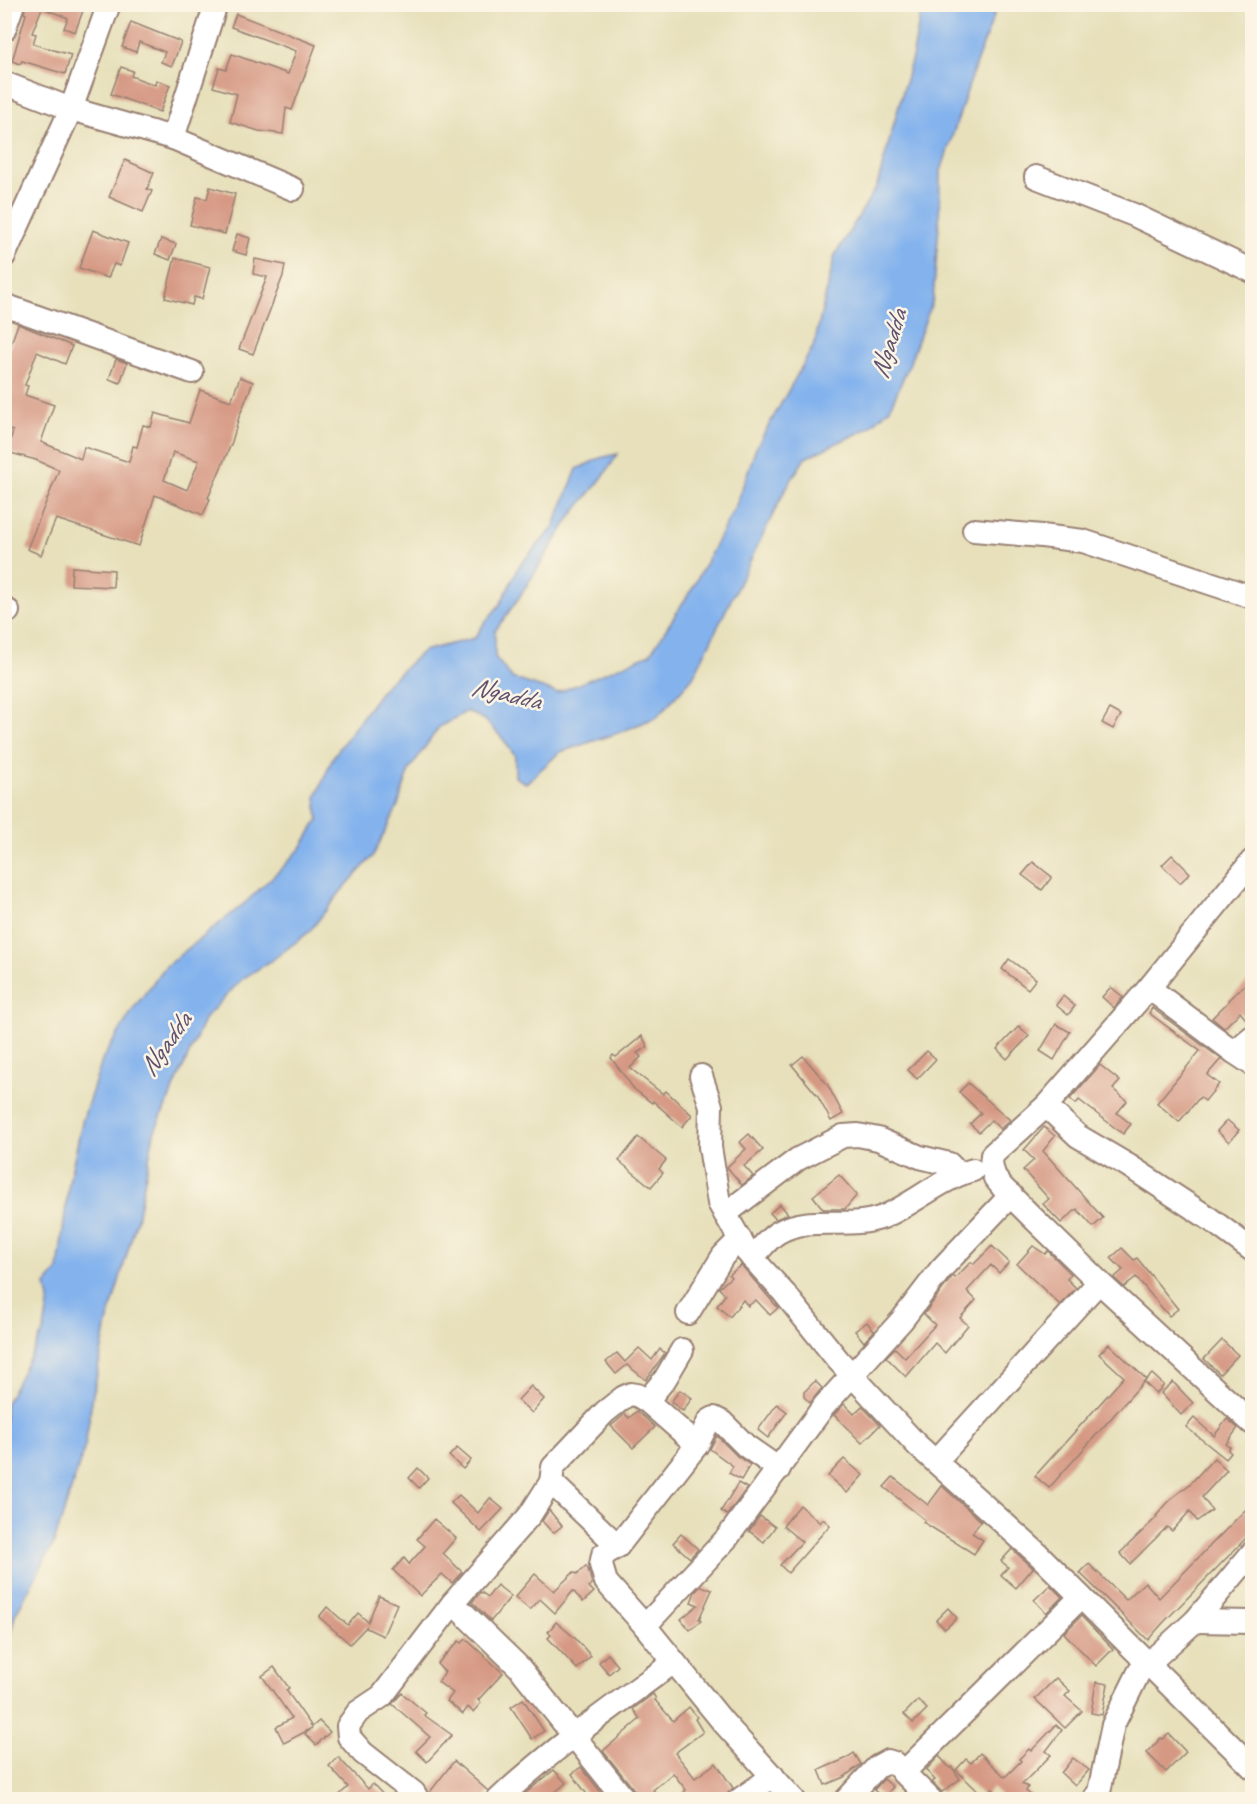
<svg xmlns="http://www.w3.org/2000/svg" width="1257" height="1804" font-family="Caveat,sans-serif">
<rect width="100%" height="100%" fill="#fcf5e5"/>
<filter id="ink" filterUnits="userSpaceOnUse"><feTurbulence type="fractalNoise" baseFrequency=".0167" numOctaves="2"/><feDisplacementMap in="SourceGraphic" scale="12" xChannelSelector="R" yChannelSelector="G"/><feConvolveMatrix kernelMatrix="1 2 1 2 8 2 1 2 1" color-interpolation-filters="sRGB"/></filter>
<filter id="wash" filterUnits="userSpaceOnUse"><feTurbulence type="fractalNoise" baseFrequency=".008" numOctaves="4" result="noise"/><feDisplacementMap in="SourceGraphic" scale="24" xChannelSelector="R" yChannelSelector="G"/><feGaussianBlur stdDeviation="1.35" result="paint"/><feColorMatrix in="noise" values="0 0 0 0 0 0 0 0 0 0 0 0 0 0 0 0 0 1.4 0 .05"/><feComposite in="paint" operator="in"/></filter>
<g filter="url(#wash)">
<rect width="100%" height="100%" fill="#e7e0bb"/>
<path fill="#83b2ed" stroke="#66688c" stroke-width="1.5" d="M922,5H998L976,63L940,174L939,226L933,299L909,365L890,408L869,428L805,458L785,490L693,677L657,717L618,733L560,752L526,783L515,777V756L503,739L485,720L467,711L439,727L409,770L398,805L373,856L342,890L309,932L271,961L242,979L205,1018L154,1133L137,1219L107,1323L93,1394L85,1446L54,1543L15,1615L5,1657V1405L44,1330L49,1299L46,1285L58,1270L69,1182L82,1122L103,1058L134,1008L165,967L246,902L283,867L301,848L318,820L316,797L333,757L384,687L423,651L475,638L483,625L501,603L519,566L553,528L577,469L600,458L618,454L602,478L571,516L518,599L495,631V657L512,678L557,693L650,654L692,589L737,503L756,448L814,345L835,255L877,186L913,54Z"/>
<g id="blocks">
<g fill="#d59883" fill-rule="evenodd">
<path d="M26,4H76L84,8L75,32L64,28L68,18L42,8L32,33L36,34L33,44L71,55L65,74L22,61L20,64L12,61L26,14L24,13Z"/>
<path d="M236,14L316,45L292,110L286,108L283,134L259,131L230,122L237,94L213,87L219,68L226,70L232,54L288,74L296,51L231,27Z"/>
<path d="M131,22L181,42L172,66L161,62L165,52L139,42L136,52L122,47Z"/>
<path d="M121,67L133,71L131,76L155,85L156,80L170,85L160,112L111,94Z"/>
<path d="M125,160L154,173L147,189L152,191L143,212L109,197Z"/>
<path d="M210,187L235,194L225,234L190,225L197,197L207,199Z"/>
<path d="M93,230L128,243L120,266L114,264L108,278L79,268Z"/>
<path d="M237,234L250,238L246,255L232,251Z"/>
<path d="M161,239L176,244L170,260L155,254Z"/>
<path d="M175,258L210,267L202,299L194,297L192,305L165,298Z"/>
<path d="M255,259L285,265L283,276L253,354L239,349L267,277L253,274Z"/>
<path d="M18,324L72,346L65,364L37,352L25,385L28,386L25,395L54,405L41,442L81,459L84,447L129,462L133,446L137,447L143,425L151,427L155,413L189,423L200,390L231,401L240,377L253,382L239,417L232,442L208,498L210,499L203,515L155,495L139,546L56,519L41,555L27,549L59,470L36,460L7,452L13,431L4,428V363ZM173,452L199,461L187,490L164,480Z"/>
<path d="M116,359L127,363L120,383L109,379Z"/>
<path d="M72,567L114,570L113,587L71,585Z"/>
<path d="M1110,709L1121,715L1113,729L1102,723Z"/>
<path d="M1172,855L1190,873L1180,883L1162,865Z"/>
<path d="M1033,862L1052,877L1042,890L1022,875Z"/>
<path d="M1009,959L1036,979L1028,989L1002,969Z"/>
<path d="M1252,978V1024H1250L1240,1012L1224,1028L1212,1018L1229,1001L1228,1000Z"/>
<path d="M1111,987L1123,997L1114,1008L1102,997Z"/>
<path d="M1063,996L1075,1006L1068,1015L1056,1005Z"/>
<path d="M1152,1008L1221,1059L1207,1075L1219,1084L1205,1101L1200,1097L1179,1122L1157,1103L1200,1051L1149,1013Z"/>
<path d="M1056,1024L1070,1032L1054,1060L1040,1051Z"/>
<path d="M1019,1026L1029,1036L1007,1059L997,1049Z"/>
<path d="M642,1036L648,1047L637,1053L641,1057L630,1068L663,1094L666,1091L692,1115L682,1127L653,1101L652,1103L634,1089L611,1058L613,1055L616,1057Z"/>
<path d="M927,1051L936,1059L917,1079L908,1070Z"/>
<path d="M803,1056L827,1084L843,1114L831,1121L817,1095L792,1065Z"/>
<path d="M1100,1065L1120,1081L1113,1089L1127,1101L1117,1113L1131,1124L1123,1134L1079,1100L1076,1104L1070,1099Z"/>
<path d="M968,1083L1010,1120L1000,1129L991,1120L979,1132L970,1124L981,1113L959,1092Z"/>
<path d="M1227,1120L1239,1130L1229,1142L1217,1131Z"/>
<path d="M1044,1127L1055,1136L1043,1151L1103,1218L1093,1227L1077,1209L1061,1223L1043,1204L1049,1199L1023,1170L1034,1160L1024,1150Z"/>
<path d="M749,1134L763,1150L744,1166L753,1176L742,1185L727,1167L746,1149L740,1142Z"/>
<path d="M638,1137L666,1160L659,1169L663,1173L651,1187L619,1161Z"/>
<path d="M839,1175L857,1195L845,1209H823L813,1196Z"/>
<path d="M780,1204L788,1214L776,1219L770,1213Z"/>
<path d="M992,1246L1009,1262L999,1273L991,1265L967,1291L976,1300L960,1318L968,1325L945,1353L935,1343L906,1377L886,1357L895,1348L905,1358L935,1325L924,1314L951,1278L953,1276L955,1278L971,1262L974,1264Z"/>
<path d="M1033,1246L1045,1254L1048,1251L1071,1274L1067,1279L1076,1288L1060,1305L1017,1264Z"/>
<path d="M1122,1248L1134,1260L1137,1258L1178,1309L1169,1316L1136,1277L1124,1287L1114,1278L1123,1270L1111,1258Z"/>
<path d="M741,1265L778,1308L770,1315L756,1300L748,1306L743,1300L730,1317L717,1306L725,1295L719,1288L731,1277L729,1275Z"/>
<path d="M867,1322L874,1331L864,1342L855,1331Z"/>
<path d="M1222,1340L1238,1355L1220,1374L1204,1359Z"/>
<path d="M1109,1344L1146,1379L1049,1488L1035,1476L1124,1377L1099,1354Z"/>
<path d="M639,1348L652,1360L660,1349L665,1353L646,1380L627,1365L616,1374L606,1362L617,1353L625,1362Z"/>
<path d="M1152,1374L1164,1385L1156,1394L1144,1382Z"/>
<path d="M815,1381L822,1388L810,1403L804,1397V1392Z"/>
<path d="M1173,1382L1193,1403L1181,1415L1161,1393Z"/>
<path d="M531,1386L544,1399L532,1413L518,1400Z"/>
<path d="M680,1390L692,1398L683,1411L671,1402Z"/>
<path d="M777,1404L787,1412L768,1438L758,1430Z"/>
<path d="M844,1404L854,1414L862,1406L880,1425L862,1443L834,1415Z"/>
<path d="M637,1411L655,1427L633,1448L611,1426L625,1414L629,1418Z"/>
<path d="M1194,1418L1214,1436L1227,1419L1238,1428L1226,1444L1230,1447L1228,1450L1231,1453L1226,1459L1186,1427Z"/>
<path d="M717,1436L737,1456L750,1465L741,1480L729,1473L733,1466L710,1449Z"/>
<path d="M457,1448L471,1460L463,1469L449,1456Z"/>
<path d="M1214,1458L1227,1470L1202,1497L1212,1510L1197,1521L1190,1511L1172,1531L1167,1527L1130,1564L1120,1553L1157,1517L1156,1516L1172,1498L1190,1484Z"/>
<path d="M844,1459L863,1475L847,1493L828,1476Z"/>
<path d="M418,1468L428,1478L419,1488L409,1478Z"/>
<path d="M893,1477L928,1505L942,1486L981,1521L972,1533L983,1540L974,1554L923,1522L925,1520L884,1487Z"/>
<path d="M738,1483L747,1488L727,1515L721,1511Z"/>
<path d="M459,1495L478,1513L490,1498L503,1509L481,1532L451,1503Z"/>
<path d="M1252,1503V1532L1163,1623L1148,1640L1080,1573L1089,1564L1126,1600L1145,1582L1159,1598Z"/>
<path d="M800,1505L820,1523L823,1519L830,1525L788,1573L780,1565L802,1542L783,1526Z"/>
<path d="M549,1510L562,1526L553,1533L542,1521Z"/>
<path d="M760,1516L775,1527L764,1542L749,1531Z"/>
<path d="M434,1519L456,1538L443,1553L462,1572L452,1583L442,1574L420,1596L393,1570L404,1558L409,1564L425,1546L417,1539Z"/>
<path d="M681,1534L698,1549L690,1558L673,1543Z"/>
<path d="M1012,1549L1033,1568L1016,1588L1001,1575L1008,1567L1001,1561Z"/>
<path d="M586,1566L588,1569L592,1584L589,1587L594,1592L583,1602L573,1591L555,1613L540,1599L530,1610L515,1597L535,1574L554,1591L574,1572L577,1574Z"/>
<path d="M497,1585L511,1596L491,1621L472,1602L481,1592L488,1597Z"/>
<path d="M1050,1585L1062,1597L1046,1613L1034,1600Z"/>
<path d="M701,1586L712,1590L699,1619L701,1621L690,1630L681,1619L698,1605L691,1602L695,1592Z"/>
<path d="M379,1596L397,1604L383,1636L366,1628L367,1626L350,1644L319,1617L327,1607L348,1625L358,1613L368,1622Z"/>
<path d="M948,1608L957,1618L945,1629L936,1620Z"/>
<path d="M1081,1616L1113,1649L1096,1666L1064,1633Z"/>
<path d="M556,1622L575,1638L591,1656L577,1669L548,1638L551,1635L548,1632Z"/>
<path d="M466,1639L503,1673L478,1700L481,1703L473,1712L468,1707L463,1714L447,1701L453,1693L438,1682L445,1672L437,1664L459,1641L462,1643Z"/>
<path d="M608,1654L618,1666L609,1674L599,1662Z"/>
<path d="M274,1667L289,1688L286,1690L312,1727L319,1721L330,1732L316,1745L305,1734L312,1728L284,1743L276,1727L292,1718L262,1676Z"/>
<path d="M1056,1678L1070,1691L1065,1696L1082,1711L1065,1728L1035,1699Z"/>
<path d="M1096,1682L1108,1684L1102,1715L1091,1713Z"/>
<path d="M402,1693L426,1713L424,1715L452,1735L427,1762L416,1751L430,1737L392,1704Z"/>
<path d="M653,1694L656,1699L655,1700L673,1721L689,1707L697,1717L695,1719L703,1732L675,1753L695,1778L716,1763L733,1788L727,1794L726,1800H677L686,1790L673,1773L653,1790L664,1800H638L636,1792L603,1751L640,1719L633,1709Z"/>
<path d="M523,1699L544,1731L532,1739L511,1707Z"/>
<path d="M918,1700L927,1709L913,1723L904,1714Z"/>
<path d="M1056,1725L1062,1730L1046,1751L1051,1755L1022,1784L1028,1787L1026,1791L1036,1800H1005L992,1788L984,1797L956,1770L966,1759L971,1763L980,1753L1005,1777L1021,1761L1019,1759L1029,1749L1031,1751Z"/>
<path d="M1169,1734L1186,1752L1166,1772L1147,1753L1161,1738L1163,1739Z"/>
<path d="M854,1753L861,1764L844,1777L825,1785L819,1770L845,1759Z"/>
<path d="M939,1756L950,1768L952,1767L960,1779L942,1792L932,1782L935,1780L926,1770Z"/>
<path d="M338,1757L368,1789L373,1784L388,1800H334L348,1787L329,1766Z"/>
<path d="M1073,1758L1089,1770L1075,1786L1061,1773Z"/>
<path d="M454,1761L488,1791L485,1800H439L430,1792Z"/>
<path d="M581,1767L607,1800H591L572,1774Z"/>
<path d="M554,1770L566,1783L553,1794L558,1800H525L522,1796Z"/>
<path d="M884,1779L893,1787L883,1798L874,1790Z"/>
</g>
</g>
</g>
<g filter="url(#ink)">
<use href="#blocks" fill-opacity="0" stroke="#988073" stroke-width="1.5"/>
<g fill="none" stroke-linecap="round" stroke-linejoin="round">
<defs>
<g id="minor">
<path d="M4,30L13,4"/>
<path d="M4,83L71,109L173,138L293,189"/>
<path d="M173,138L216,4"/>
<path d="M1036,177L1134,215L1252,271"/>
<path d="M4,256L71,109L109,4"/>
<path d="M4,305L192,372"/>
<path d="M974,530L1042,536L1083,541L1252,597"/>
<path d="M4,609L8,611"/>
<path d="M1149,988L1252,861"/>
<path d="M1234,1052L1252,1037"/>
<path d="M1252,1064L1234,1052L1149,988L1046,1106L992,1155L991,1165L995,1178L1003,1188L1031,1216L1099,1282L1252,1423"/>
<path d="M701,1076L711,1106L710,1147L719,1203L747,1252L784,1293L838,1360L917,1445L1039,1555L1252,1767"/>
<path d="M1046,1106L1078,1136L1129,1166L1210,1219L1252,1250"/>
<path d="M725,1214L798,1159L843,1136L858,1135L878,1139L920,1157L949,1164L959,1174"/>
<path d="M752,1258C760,1250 769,1237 779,1232C811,1214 849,1230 883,1217C914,1204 940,1179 973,1170"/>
<path d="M688,1313L723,1256L740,1239"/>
<path d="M647,1401L665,1379L682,1350"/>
<path d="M697,1445L709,1421L714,1418L722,1422L746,1446L779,1469"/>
<path d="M936,1461L1099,1282"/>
<path d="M551,1482L618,1546"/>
<path d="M453,1603L519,1667L625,1800"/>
<path d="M1195,1621L1252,1622"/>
<path d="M645,1626L727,1538L824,1406L902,1320L941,1269L1011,1195"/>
<path d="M903,1773L1081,1597"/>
<path d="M418,1800L414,1793L363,1753L349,1737L348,1726L358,1712L382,1696L453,1603L530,1515L551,1482L553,1467L605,1412L624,1397L631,1394L637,1395L647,1401L697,1445L618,1546L603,1555L601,1565L606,1582L645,1626L723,1722L794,1800"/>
<path d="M498,1800C553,1748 614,1706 674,1662"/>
<path d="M739,1800L773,1776"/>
<path d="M846,1800L877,1767L888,1761L894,1763L931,1800"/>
<path d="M1093,1800L1099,1792L1113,1725L1139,1672L1195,1621L1252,1553"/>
</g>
</defs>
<use href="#minor" stroke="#988073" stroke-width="26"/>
<use href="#minor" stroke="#fff" stroke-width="22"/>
</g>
</g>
<g text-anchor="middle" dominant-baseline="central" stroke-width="5" stroke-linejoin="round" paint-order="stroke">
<g font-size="27" font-style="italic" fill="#5e526f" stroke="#fcf5e5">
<text transform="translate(888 344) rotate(-73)">Ngadda</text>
<text transform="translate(506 693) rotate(13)">Ngadda</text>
<text transform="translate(165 1044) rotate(-55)">Ngadda</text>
</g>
</g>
<rect width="1257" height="1804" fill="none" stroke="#fcf5e5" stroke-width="24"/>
</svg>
